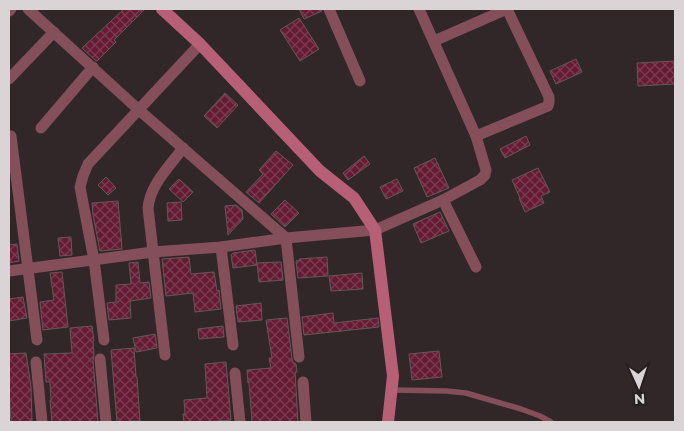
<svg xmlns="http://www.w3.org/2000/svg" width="684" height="431" font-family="Montserrat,sans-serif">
<defs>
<pattern id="building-cross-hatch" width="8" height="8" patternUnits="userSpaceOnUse" patternTransform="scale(1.25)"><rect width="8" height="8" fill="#661b34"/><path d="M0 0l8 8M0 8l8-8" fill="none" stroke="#7b3b51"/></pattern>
</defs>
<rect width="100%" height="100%" fill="#312729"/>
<g fill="url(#building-cross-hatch)" stroke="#635759">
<path d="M124,9H145L114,40L116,42L97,61L95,60L82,48Z"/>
<path d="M299,9H322V11L304,19Z"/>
<path d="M299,18L319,49L300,61L280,30Z"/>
<path d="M576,59L582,72L556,84L550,71Z"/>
<path d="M675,61V84L638,86L637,63Z"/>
<path d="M225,93L238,105L217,128L204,116Z"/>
<path d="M526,136L530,145L505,158L500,149Z"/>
<path d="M276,151L293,165L259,203L246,192L263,174L259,170Z"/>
<path d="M364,156L370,164L348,180L343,173Z"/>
<path d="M435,158L449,188L427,197L414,168Z"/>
<path d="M538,168L550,192L541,196L544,203L525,212L519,198H520L512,180Z"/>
<path d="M106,177L116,188L108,195L98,185Z"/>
<path d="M179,179L193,192L183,202L169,189Z"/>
<path d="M397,179L403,191L386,199L380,187Z"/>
<path d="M285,200L299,213L285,227L271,214Z"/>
<path d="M118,201L122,249L100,251L93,215L92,203Z"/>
<path d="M181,202L182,220L168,221L167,203Z"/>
<path d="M236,205L242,210L243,219L228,235L225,206Z"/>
<path d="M440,212L449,231L421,243L413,224Z"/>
<path d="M71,237L72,255L60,256L58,238Z"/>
<path d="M17,244L19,261L9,263V245Z"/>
<path d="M255,250L257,265L233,268L231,255L233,253Z"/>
<path d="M189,257L191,274L214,272L217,291L219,290L221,309L195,312L193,293L166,296L162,259Z"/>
<path d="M327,257L328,276L298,278L296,261L300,260L299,259Z"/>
<path d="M138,262L140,283L149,282L151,298L130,301L131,318L109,320L107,303L116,302V285L131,284L129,263Z"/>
<path d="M281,262L283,280L259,282L257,263Z"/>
<path d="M62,272L68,327L43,330L40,302L54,300L50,273Z"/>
<path d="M362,273L363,289L331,291L329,276Z"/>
<path d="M23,297L27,318L9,321V299Z"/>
<path d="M261,303L262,320L238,322L236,306Z"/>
<path d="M333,313L334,323L378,318L379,327L304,335L302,317Z"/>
<path d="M287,318L292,358L293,362L296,364L297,372H295L298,422H252L249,382L248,383L247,370L271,368L269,358H272L266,320Z"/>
<path d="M92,326L94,341H93L94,355L93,360L98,422H52L50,400H51L50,382H46L44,354L72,353L70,328Z"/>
<path d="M223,326L224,337L199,339L198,329Z"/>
<path d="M155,334L157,348L136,352L133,338Z"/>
<path d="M134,348L136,377H137L140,421L117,422L111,350Z"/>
<path d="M439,351L442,377L412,380L409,354Z"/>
<path d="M26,353L31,387L32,422H11L9,389V354Z"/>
<path d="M226,362L231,420L207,422H184L183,414H185L184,400L207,398L205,364Z"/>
</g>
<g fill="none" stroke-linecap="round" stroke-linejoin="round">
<path stroke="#854e5b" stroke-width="5.5" d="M392,390L447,391L466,393L521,409L540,416L551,422"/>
<g stroke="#854e5b" stroke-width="11">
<path d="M28,9L139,110L286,238L299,357"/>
<path d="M329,9L360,81"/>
<path d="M9,11L11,9"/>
<path d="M434,41L507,9"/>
<path d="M9,79L54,32"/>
<path d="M41,128L93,67"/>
<path d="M11,136L37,340"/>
<path d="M476,136L548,106L549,102V97L507,9"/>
<path d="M443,200L476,267"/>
<path d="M221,247L233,345"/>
<path d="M9,271L153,252L221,247L286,238L375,230L443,200L480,180L485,175L486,170L476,136L419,9"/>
<path d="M104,340L94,260L80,187L83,176L88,164L200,44"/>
<path d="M165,355L148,208C150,185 169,167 183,148"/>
<path d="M100,359L106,422"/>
<path d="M36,362L42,422"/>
<path d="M235,373L240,422"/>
<path d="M303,382L306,422"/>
</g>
<path stroke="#b75f77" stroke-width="12" d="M162,9L200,44L320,171L354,198L375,230L393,376L388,422"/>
</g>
<rect width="684" height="431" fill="none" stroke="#dbd4d6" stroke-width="20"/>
<g transform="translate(639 386) rotate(177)" stroke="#271e20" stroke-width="4" paint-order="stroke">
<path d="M0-4L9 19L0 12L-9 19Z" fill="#dbd4d6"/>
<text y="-8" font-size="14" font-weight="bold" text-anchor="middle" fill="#dbd4d6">N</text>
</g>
</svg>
